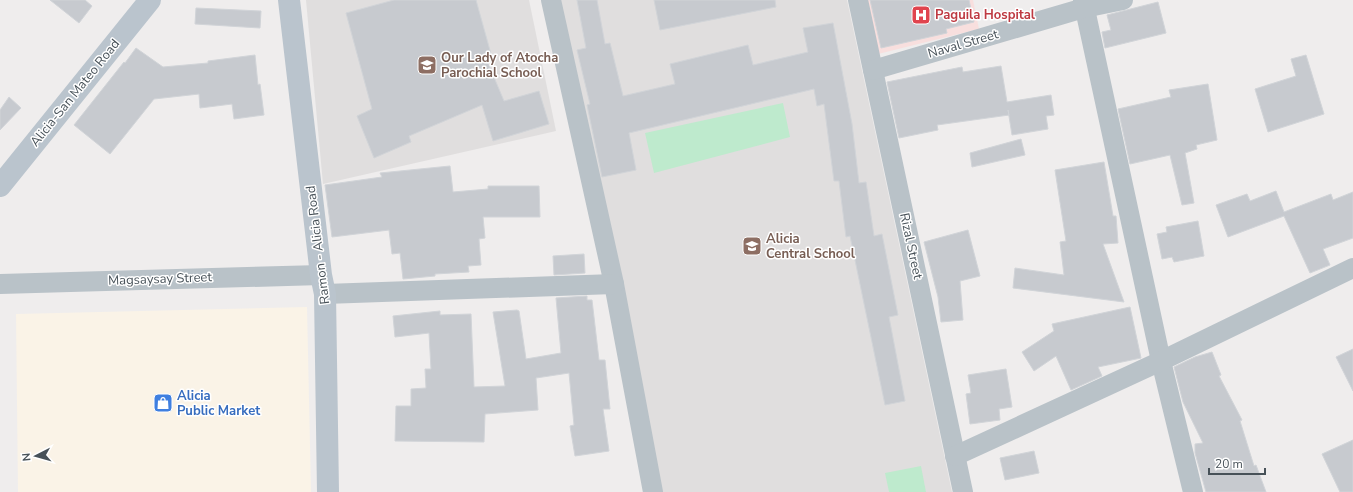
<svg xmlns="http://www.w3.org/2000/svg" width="1353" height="492" font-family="'Nunito Sans',sans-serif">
<rect width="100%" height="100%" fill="#efeded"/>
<path fill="#faf3e7" d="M307,307L311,492H18L16,314Z"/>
<g fill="#e0dede">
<path d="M306,0H529L556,131L323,184Z"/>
<path d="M554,0H847L952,492H655Z"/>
</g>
<path fill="#f8dfde" d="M862,0H973L979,29L878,54Z"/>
<g fill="#beeacd">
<path d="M783,103L790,137L654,173L645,133Z"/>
<path d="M921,466L926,492H889L885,473Z"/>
</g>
<g fill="#c7cacf" stroke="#d1d4d8">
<path d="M50,0H85L92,6L79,23Z"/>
<path d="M394,0H476L491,54L485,56L504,101L539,91L549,124L493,141L482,105L409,136L411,142L374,158L357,116L372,109L346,13Z"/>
<path d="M577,0H597L605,44L610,43L623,96L675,84L670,64L748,45L753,65L808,52L803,28L833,23L852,124L859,183L866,182L874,236L882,234L898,315L889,317L905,401L885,405L850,236L846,237L839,181H834L824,104L817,106L814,89L629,133L636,170L602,177L587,105L590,104L577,50L586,48Z"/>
<path d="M654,0H775L776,7L660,30Z"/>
<path d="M870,0H969L974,22L946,29L947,33L881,48Z"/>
<path d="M1158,2L1166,33L1105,48L1102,32L1111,30L1107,15Z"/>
<path d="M196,8L261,11L260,28L195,24Z"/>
<path d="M136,48L163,67L208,63V61L255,55L258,85L260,84L264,115L234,119L232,104L200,108L199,94L154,99L110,154L74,125L124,62L125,63Z"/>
<path d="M1306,55L1324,114L1268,132L1255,89L1296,76L1291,59Z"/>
<path d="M1001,66L1007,102L1051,95L1054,115L1046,116L1048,129L1012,135L1008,110L1009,115L937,125L938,130L899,138L887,82L962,67L963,72Z"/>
<path d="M1208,84L1217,140L1196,145L1197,149L1185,153L1194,203L1182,205L1170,155L1130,164L1118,109L1171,97L1169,90Z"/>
<path d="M9,97L21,108L0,130V110Z"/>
<path d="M1021,139L1025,155L972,167L970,153Z"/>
<path d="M1104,162L1113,216H1116L1118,243L1103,244L1124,302L1013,288L1015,268L1064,275L1060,242L1066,241L1055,170Z"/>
<path d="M450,166L453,192L488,189V186H539L540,217H483L485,238L479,239L481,265L468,266L469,272L435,274V276L403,279L400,253L392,254L389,230L332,237L325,185L382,177L380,173Z"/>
<path d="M1276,191L1284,212L1331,194L1333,200L1353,192V238L1323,249L1330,265L1310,273L1284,216L1228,237L1216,205L1247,194L1250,201Z"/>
<path d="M1198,221L1204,256L1174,262L1172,257L1162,259L1157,234L1167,232L1166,227Z"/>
<path d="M968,230L980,276L960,281L963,320L941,322L938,297L924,242Z"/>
<path d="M584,254L585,273L554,275L553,256Z"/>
<path d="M587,296V300H592L599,360H605L610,409H603L609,451L575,456L570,426L574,425L569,373L536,378L538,410L485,414L484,442L395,441L396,406H411V389L426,388L425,369H431L429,333L395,337L393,316L440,311V315L471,314L474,387L505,386L493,312L517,310L519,311L526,359L561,353L556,298Z"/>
<path d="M1130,307L1141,358L1098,367L1102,376L1071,390L1056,356L1034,371L1022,352L1054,331L1052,324Z"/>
<path d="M1353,349V391L1336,357Z"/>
<path d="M1212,352L1221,375L1219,376L1242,420L1240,421L1254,466L1256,465L1266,492H1206L1195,453V444L1203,443L1183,402L1174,367L1195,357Z"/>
<path d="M1006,369L1012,407L999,409L1000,420L970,424L966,394L971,393L968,375Z"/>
<path d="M1353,440V492H1340L1322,454Z"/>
<path d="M1034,451L1039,473L1005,480L1000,458Z"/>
</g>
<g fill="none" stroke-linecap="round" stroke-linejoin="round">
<g stroke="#b9c2c8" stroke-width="20">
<path d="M551,0L614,284L653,492"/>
<path d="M858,0L963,492"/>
<path d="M1083,0L1161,361L1193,492"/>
<path d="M873,70L1084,8L1123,0"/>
<path d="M0,284L321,275"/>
<path d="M325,294L614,284"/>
<path d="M955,456L1161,361L1353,268"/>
</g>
<g stroke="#bac4cd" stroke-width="22">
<path d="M289,0L321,275L325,294L328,492"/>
<path d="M0,186L150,0"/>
</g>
</g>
<defs>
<symbol id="hospital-square" viewBox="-11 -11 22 22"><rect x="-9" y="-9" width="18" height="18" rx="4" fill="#e0444e" stroke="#fff"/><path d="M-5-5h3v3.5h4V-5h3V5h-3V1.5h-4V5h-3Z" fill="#fff"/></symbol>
<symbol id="school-square" viewBox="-11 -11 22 22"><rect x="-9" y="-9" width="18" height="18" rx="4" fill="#8d6e63" stroke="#fff"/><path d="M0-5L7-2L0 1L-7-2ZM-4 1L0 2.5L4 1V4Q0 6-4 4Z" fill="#fff"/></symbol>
<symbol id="shop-square" viewBox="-11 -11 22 22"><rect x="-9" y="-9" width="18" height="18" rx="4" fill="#3f7fe0" stroke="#fff"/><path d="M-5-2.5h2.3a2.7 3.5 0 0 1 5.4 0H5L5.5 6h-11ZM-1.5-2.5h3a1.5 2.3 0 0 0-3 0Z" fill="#fff"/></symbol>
</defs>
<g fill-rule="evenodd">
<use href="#hospital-square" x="910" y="4" width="22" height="22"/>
<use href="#school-square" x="416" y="54" width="22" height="22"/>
<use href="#school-square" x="741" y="235" width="22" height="22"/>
<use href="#shop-square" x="152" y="392" width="22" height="22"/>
</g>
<g text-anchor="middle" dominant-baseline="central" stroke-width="3" stroke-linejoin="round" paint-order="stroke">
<g font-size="13" font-weight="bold" fill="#be3a42" stroke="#fff" text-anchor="start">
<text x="935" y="15">Paguila Hospital</text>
</g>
<g font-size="13" fill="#475158" stroke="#fff">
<text transform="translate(963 44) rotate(-16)">Naval Street</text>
<text transform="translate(75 93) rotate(-51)">Alicia-San Mateo Road</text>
<text transform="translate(318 245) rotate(-97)">Ramon - Alicia Road</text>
<text transform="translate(911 246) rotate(78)">Rizal Street</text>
<text transform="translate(160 279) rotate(-2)">Magsaysay Street</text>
</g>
<g font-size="13" font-weight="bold" fill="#785e54" stroke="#fff" text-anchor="start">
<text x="441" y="58">Our Lady of Atocha<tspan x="441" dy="15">Parochial School</tspan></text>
<text x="766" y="239">Alicia<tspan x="766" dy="15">Central School</tspan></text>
</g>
<g font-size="13" font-weight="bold" fill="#366cbe" stroke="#fff" text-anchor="start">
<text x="177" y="396">Alicia<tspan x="177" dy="15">Public Market</tspan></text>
</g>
</g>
<g transform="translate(36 456) rotate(264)" stroke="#ffffff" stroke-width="3" paint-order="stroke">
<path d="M0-3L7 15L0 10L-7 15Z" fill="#475158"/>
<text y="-6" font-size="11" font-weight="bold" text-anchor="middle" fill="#475158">N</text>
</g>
<path d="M1209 468v6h56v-6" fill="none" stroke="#475158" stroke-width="2"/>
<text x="1215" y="468" font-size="12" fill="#475158" stroke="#ffffff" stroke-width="3" paint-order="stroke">20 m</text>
</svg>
